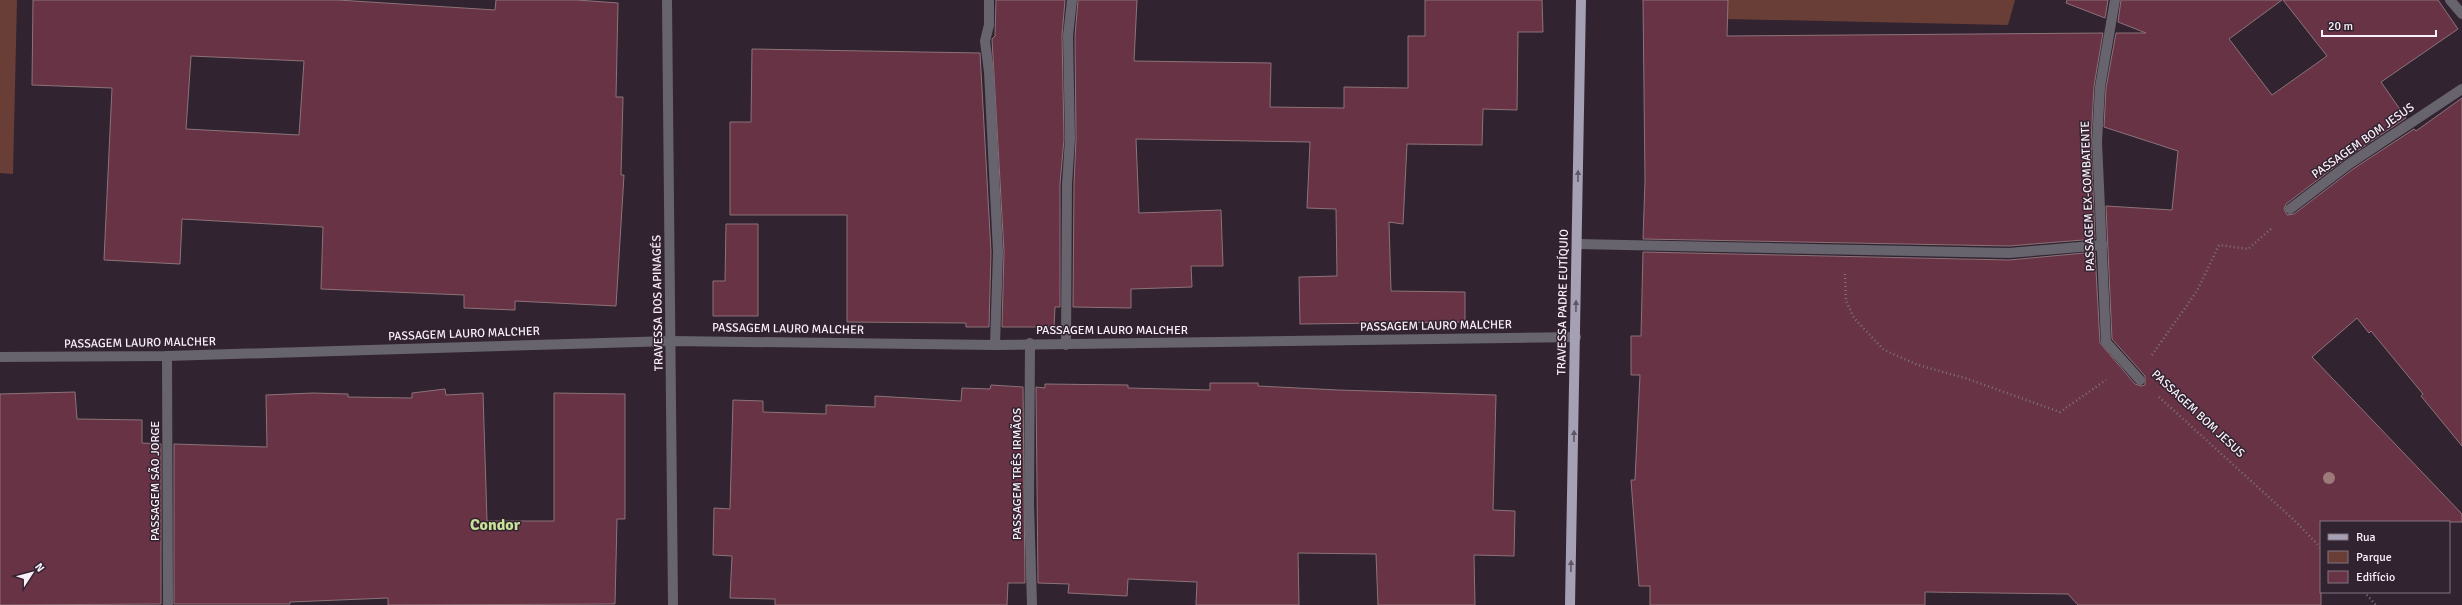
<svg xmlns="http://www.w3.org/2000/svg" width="2462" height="605" font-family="Signika,sans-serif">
<rect width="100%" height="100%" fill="#322331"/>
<g fill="#683e37">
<path d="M0,0H17L13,174L0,173Z"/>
<path d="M1727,0H2015L2008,25L1726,19Z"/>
</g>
<g fill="#683345" stroke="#8c7379" fill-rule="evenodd">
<path d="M33,0H338L495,10L496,0H577L618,3L616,97H623L621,175H624L616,306L515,301V310L464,308V295L321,289L323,227L182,219L180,264L104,260L112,88L32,85ZM191,56L304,61L299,135L186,129Z"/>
<path d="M996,0H1065L1062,36L1064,139L1060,184V307H1055L1054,327H1002L1004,252L992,39L995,36Z"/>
<path d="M1078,0H1137L1134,61L1271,63L1270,107L1344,108V87L1408,88V36H1425V0H1542L1543,32H1518L1517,110L1483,109L1482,145L1407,144L1403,224L1389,222L1391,291L1465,292V322L1300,324L1299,277L1337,276L1336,209L1307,208L1310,142L1136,139L1139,213L1221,210L1223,266H1191L1192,287L1131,289V308L1073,307L1074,184L1076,139L1075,36Z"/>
<path d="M1643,0H1728L1727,36L2103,33L2094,86L2091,142L2095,239L2009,246L1643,239L1645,181Z"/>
<path d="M2067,0H2108L2105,18L2066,3Z"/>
<path d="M2121,0H2282L2229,39L2272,95L2327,56L2283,0H2438L2458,29L2381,82L2406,118L2345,159L2286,204L2284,209L2287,215L2294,214L2353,169L2414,129L2416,131L2462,98V446L2421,396L2423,394L2371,331L2369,333L2357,318L2312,357L2462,514V522H2321V605H2078L2068,594L1925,592V605H1650V586H1639L1631,480H1635L1640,375H1631V336H1641L1643,252L2009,260L2095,252L2100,343L2135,384L2141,386L2145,385V376L2112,339L2106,206L2172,210L2178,151L2104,127L2106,88L2116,33H2146L2118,22Z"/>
<path d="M752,49L980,53L991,252L989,327H966V323L847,322V215H730V122H751Z"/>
<path d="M726,224H758V316H713V281H725Z"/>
<path d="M1210,383H1258V386L1338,390L1496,395L1493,510L1515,511L1514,556L1474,555L1475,605H1378L1376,554L1298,553L1299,605H1196L1197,582L1128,579L1127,596L1068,593L1069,584L1038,583L1036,387L1045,388V384L1128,385V388L1210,390Z"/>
<path d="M991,385L1023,387L1025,583H1008L1007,605H775V599L730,598L732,556L713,555L714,508L730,509L733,400L763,401V412L826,414V405L875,407V396L961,401L962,388L990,389Z"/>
<path d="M445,389L446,395L483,393L487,521H554V393L625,394V519H617L615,604L388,605V598L290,602V604H174V444L267,447L266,395L313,393L348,394V397L412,398V393Z"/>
<path d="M75,392L77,419L142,420V443L161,444V604L0,605V394Z"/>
</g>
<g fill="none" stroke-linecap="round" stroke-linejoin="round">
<g stroke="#7f727e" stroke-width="2.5" stroke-dasharray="1 3" stroke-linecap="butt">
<path d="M1845,274L1846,301L1854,318L1884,350L1918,365L1965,378L2060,412L2106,380"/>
<path d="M2152,355L2197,291L2219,245L2248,249L2272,228"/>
<path d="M2159,397L2295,521L2321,548"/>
<path d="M2364,592L2376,605"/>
</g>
<g stroke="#67646e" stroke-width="10">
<path d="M667,0L673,605"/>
<path d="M989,0V25L985,41L989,72L998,252L995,345"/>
<path d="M2115,0L2100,87L2097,142L2106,342L2140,380"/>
<path d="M2450,0L2462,14"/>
<path d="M2290,209L2349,164L2462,89"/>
<path d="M1577,244L2009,253L2103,245"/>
<path d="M1030,343L1029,503L1032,605"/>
<path d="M1066,345L1067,184L1070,139L1068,36L1072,0"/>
<path d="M167,356L168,605"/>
<path d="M0,357L167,356L672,341L995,345L1576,337"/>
</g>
<path stroke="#a5a0b3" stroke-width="10" d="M1570,605L1581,0"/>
</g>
<circle fill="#9e797a" cx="2329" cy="478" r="6"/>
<defs><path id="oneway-solid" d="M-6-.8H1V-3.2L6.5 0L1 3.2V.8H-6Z"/></defs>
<g fill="#605565">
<use href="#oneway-solid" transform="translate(1578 176) rotate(-89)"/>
<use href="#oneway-solid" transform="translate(1576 306) rotate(-89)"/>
<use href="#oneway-solid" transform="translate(1574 436) rotate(-89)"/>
<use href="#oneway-solid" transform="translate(1571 566) rotate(-89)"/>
</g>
<g text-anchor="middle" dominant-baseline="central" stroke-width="3" stroke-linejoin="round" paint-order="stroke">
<g font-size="12" fill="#faf0f9" stroke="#322331">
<text transform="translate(2363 141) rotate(-35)">PASSAGEM BOM JESUS</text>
<text transform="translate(2088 196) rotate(-92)">PASSAGEM EX-COMBATENTE</text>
<text transform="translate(1563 302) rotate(-89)">TRAVESSA PADRE EUTÍQUIO</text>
<text transform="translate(658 303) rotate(-91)">TRAVESSA DOS APINAGÉS</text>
<text transform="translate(1436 326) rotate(-1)">PASSAGEM LAURO MALCHER</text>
<text transform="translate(788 329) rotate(1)">PASSAGEM LAURO MALCHER</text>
<text x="1112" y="330">PASSAGEM LAURO MALCHER</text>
<text transform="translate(464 334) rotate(-2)">PASSAGEM LAURO MALCHER</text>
<text transform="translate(140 343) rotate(-1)">PASSAGEM LAURO MALCHER</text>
<text transform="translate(2198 414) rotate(43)">PASSAGEM BOM JESUS</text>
<text transform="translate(1017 474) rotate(-90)">PASSAGEM TRÊS IRMÃOS</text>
<text transform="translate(155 481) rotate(-90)">PASSAGEM SÃO JORGE</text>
</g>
<g font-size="16" font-weight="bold" fill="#c9e399" stroke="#322331">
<text x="495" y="525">Condor</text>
</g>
</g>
<rect x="2320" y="521" width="130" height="72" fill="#322331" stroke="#827581"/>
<rect x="2328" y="534" width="20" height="6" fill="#a5a0b3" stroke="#827581"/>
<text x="2356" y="541" font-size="12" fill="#faf0f9">Rua</text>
<rect x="2328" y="551" width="20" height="12" fill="#683e37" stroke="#827581"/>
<text x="2356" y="561" font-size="12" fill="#faf0f9">Parque</text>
<rect x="2328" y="571" width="20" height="12" fill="#683345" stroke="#827581"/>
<text x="2356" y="581" font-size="12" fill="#faf0f9">Edifício</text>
<g transform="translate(32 573) rotate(54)" stroke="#322331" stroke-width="3" paint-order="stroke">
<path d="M0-3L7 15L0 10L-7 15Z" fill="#faf0f9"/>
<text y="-6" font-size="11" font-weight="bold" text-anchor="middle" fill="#faf0f9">N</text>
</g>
<path d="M2322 30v6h114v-6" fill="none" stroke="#faf0f9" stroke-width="2"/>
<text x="2328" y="30" font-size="12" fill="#faf0f9" stroke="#322331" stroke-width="3" paint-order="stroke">20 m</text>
</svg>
